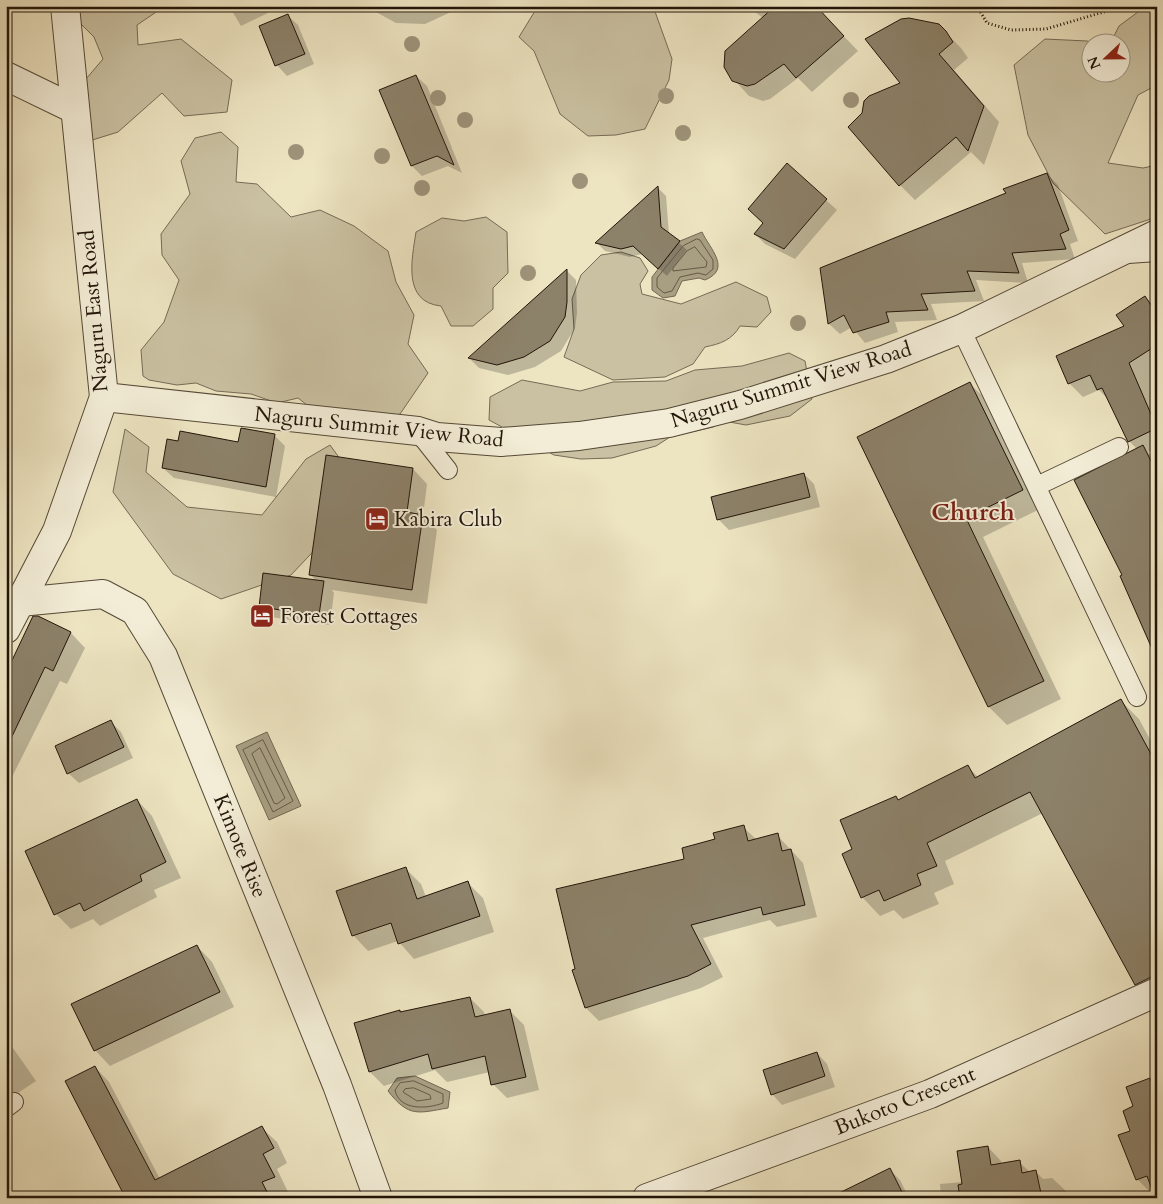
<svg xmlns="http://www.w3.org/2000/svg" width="1163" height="1204" font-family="Cardo,serif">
<rect width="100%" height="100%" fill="#ede4c1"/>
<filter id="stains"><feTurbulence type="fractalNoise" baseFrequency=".004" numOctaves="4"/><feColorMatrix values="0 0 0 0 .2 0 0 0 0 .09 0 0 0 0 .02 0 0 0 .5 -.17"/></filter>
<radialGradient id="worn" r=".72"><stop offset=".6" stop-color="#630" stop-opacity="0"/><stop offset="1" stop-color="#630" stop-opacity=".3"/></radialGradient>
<g fill="#cac1a2" stroke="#766b56">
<path d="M72,6H165L137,25L138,45L181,39L232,80L227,112L184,116L162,93L118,132L86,142L80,86L103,59L94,37L75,18Z"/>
<path d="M538,6H653L672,59L669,80L645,129L616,135L588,136L560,114L534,51L519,37Z"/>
<path d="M1146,6H1157V85L1138,95L1108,163L1143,168L1157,165V217L1105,234L1053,183L1028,135L1014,65L1045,39L1087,41L1091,42L1090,72H1120V42H1111L1119,26Z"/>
<path d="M221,132L238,147L236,182L257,184L291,217L320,210L354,226L388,251L396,282L414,315L408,344L428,373L400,414L342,432L298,398L277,403L251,394L216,391L196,383L177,385L149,380L143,376L141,350L164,322L179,280L162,255L161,234L190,194L181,161L195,138Z"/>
<path d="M486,217L507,232L508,273L493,288V309L473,326H451L441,306C402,302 412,259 416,232L442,218L464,221Z"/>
<path d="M621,252L640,258L648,271L640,284L642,294L681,304L736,282L767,297L771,312L757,327L740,326C732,340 720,344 705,347L693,364L665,377L613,380L564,357L574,329L572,299L581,275L601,255Z"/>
<path d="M789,353L805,361L812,399L790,416L746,425L724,421L713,427L670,437L656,446L612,458L581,459L554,455L489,420L490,397L522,380L580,391L613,382L666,381L695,370L742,366Z"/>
<path d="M125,429L149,447L146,472L187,507L262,515L306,459L330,445L351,474L343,520L291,575L221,599L173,574L113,492Z"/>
</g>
<g fill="#a89e82" stroke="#726752">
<path d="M702,232C710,249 732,269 705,280L699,278L682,281L675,296L663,298L652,290V277L680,241Z"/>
<path d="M267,732L301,806L269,820L236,746Z"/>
<path d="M415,1076L450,1092L448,1108C418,1113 409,1118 388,1091L397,1078Z"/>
</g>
<g fill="#0003">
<path d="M229,6H265L268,13L241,26Z"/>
<path d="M365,6H457L451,12L425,24L396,23Z"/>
<path d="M747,6H815L858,51L812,92L798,78L770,99L763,101L749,96L729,74L724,58L726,52L763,18Z"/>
<path d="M287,15L298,25L314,64L287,76L277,65L260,27Z"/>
<path d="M938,25L961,48L968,58L954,70L999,122L984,165L971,152L915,200L900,185L902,84Z"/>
<path d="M416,76L427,86L462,173L448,166L422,176L412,166L380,91Z"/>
<path d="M1047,174L1058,185L1078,241L1070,244L1075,259L1022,263L1028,283L976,280L984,301L931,304L937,320L895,322L898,332L865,343L852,327L840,334L829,324L821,269L1008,194Z"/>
<path d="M658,188L666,196L669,234L687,250L667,276L642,254L630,257L605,251L597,243Z"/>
<path d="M826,200L837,210L795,259L765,244L755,234L764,223Z"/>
<path d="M566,270L576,280L577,313L575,328L561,351L535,367L508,375L479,368L469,358Z"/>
<path d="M1145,297L1157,309V448L1148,452L1157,461V636L1124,576L1137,449L1129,441L1109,400L1099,390L1083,397L1069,383L1126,327Z"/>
<path d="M969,383L988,401L1040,509L983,537L1061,699L1007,725L989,707L859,438Z"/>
<path d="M274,435L285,446L276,497L174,478L163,468L179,443H239Z"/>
<path d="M413,469L427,484L423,516L437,530L427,604L332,590L334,593L330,625L270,617L260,606L317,581L310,575Z"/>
<path d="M804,474L814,484L820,507L729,530L718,519Z"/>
<path d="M38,617L71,633L85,648L67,684L60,681L6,789V676Z"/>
<path d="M1120,700L1139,719L1152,743L1157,741V1001L1155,1002L1136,984L1043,813L945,861L954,884L934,893L939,904L903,919L894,910L880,916L862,897L854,850L896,798L899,801L968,767L979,778Z"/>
<path d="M111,722L121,732L133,758L79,783L68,773Z"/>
<path d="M137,800L152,816L181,878L154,890L157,897L100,926L93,919L71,929L56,914Z"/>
<path d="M743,827L757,840L777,835L803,863L817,917L777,927L770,920L703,938L723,977L701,988L599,1021L586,1008L574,971L686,860Z"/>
<path d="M406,869L421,884L426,897L468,883L483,898L494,932L414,959L398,941L368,951L353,935Z"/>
<path d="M197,946L212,962L234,1007L110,1066L95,1050Z"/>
<path d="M470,998L484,1012L485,1016L510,1011L524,1025L539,1090L507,1098L493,1084L490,1072L447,1082L435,1070L384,1086L370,1072L401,1013Z"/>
<path d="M6,1038L36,1081L18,1093L23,1101L6,1112Z"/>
<path d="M817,1053L827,1064L835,1087L782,1105L772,1094Z"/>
<path d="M95,1067L109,1082L160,1179L262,1128L277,1142L287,1163L277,1169L288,1192L276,1198H122L126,1196Z"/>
<path d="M1157,1077V1193L1153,1195L1137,1179L1132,1131L1135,1107L1128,1088Z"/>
<path d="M988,1147L1001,1161L1002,1165L1019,1162L1030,1172L1035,1171L1043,1179L1052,1178L1066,1191L1067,1198H941L940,1184L963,1182Z"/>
<path d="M889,1169L900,1180L909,1198H841Z"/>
</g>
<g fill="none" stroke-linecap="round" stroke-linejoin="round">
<g stroke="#655a46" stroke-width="1">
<path d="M697,239L700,240L713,260V269L706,275L698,273L680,277L672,291L664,293L657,287V278L683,246Z"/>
<path d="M695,247L707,262L706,267L673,271V268L687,251Z"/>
<path d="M263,740L293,801L273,812L243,750Z"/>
<path d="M260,748L285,798L277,804L274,803L252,754Z"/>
<path d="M414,1081L443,1094V1103C428,1109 399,1111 395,1090L400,1083Z"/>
<path d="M414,1088L430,1095L431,1099L417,1101L403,1092L405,1089Z"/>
</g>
</g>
<g fill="#8c8169" stroke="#221509">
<path d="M775,6H816L844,36L796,78L784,64L755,84L747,86L732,81L724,67L725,51Z"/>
<path d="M288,14L305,54L275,66L259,26Z"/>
<path d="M909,18L939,24L946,31L953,42L939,54L984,106L968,151L956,137L899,186L848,127L862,113L864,101L869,96L900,83L865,39L901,19Z"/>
<path d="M416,75L454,165L437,156L411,166L379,90Z"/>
<path d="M787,163L827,199L784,249L754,234L763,223L748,209Z"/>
<path d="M1047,173L1069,230L1060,234L1066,249L1012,253L1019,273L967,271L975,291L921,294L928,310L886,312L889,322L853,333L844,315L828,324L820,268L1006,193L1003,189Z"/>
<path d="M658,186L661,227L680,241L658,269L633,246L621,249L595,243Z"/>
<path d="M567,269V302L565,317L550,341L524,357L497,365L468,358Z"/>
<path d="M1145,296L1157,314V345L1129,363L1157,428L1128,442L1102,388L1097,390L1090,375L1068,384L1056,356L1124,326L1116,315Z"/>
<path d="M970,382L1023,490L966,518L1044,681L988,707L857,437Z"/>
<path d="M241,428L275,434L266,487L162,468L167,439L178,441L180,431L238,442Z"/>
<path d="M1143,445L1157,473V660L1120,576L1122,575L1074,480Z"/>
<path d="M326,455L413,468L407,512L423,515L412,590L309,575Z"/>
<path d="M804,473L810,497L717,520L711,497Z"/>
<path d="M263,573L324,581L319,615L259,607Z"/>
<path d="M33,616H38L71,632L53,671L45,667L6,749V673Z"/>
<path d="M1121,699L1157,765V974L1135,985L1030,792L927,843L937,866L917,874L921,885L884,901L879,890L861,898L842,854L852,849L840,820L896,796L898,800L968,765L975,778Z"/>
<path d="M111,720L124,747L67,774L55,746Z"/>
<path d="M137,799L166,862L140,875L142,881L84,911L80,903L54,915L25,851Z"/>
<path d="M744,825L748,841L778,833L782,851L791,849L805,905L763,915L761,907L691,925L711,964L688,976L585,1008L572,970L575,969L556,889L684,859L682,848L715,839L713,833Z"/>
<path d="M406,867L417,899L468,881L480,916L398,944L391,923L352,936L336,891Z"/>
<path d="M197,945L220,992L94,1051L71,1004Z"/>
<path d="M470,997L475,1017L510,1009L526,1077L491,1085L485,1056L432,1069L428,1054L369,1072L354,1023L400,1010V1012Z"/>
<path d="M817,1052L825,1076L771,1095L763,1070Z"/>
<path d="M95,1066L155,1180L262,1126L274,1148L263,1154L275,1177L262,1182L270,1198H119L124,1195L65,1081Z"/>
<path d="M1150,1078L1157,1097V1194L1154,1195L1147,1176L1136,1180L1118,1135L1130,1131L1123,1111L1133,1106L1126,1087Z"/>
<path d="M988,1146L991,1165L1020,1160L1022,1173L1036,1170L1042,1198H960L958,1185L962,1184L957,1151Z"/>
<path d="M890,1168L905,1198H829Z"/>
</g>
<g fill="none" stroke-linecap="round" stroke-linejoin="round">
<defs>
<g id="lane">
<path d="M1128,254L1157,252"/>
<path d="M961,329L1137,697"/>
<path d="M418,432L448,470"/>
<path d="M1037,486L1119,447"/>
<path d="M6,1108L14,1102"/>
</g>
<g id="street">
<path d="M6,76L74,109"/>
<path d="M104,397L418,431L437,437L501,442L579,436L669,423L740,405L886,359L961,329L1157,234"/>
<path d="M20,602L103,594L135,611L163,656L337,1085L378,1198"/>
<path d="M6,629L57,531L104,397L65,6"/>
<path d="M647,1198L930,1094L1157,992"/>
</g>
</defs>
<use href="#lane" stroke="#554937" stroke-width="20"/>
<use href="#street" stroke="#554937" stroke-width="30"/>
<path stroke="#221509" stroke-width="3" stroke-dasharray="1 2.5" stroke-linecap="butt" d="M977,6L987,23L1011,30L1046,29L1124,6"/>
<use href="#lane" stroke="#f3edd7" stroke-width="18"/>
<use href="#street" stroke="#f3edd7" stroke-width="28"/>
</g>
<g fill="#9e937a">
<circle cx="412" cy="44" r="8"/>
<circle cx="666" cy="96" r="8"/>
<circle cx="438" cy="98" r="8"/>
<circle cx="851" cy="100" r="8"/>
<circle cx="465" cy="120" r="8"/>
<circle cx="683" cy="133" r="8"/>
<circle cx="296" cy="152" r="8"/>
<circle cx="382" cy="156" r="8"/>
<circle cx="580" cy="181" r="8"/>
<circle cx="422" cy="188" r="8"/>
<circle cx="528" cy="273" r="8"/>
<circle cx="798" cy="323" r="8"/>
</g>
<defs>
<symbol id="hotel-square" viewBox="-11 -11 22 22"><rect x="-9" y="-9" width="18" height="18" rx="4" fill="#8f2418" stroke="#f3edd7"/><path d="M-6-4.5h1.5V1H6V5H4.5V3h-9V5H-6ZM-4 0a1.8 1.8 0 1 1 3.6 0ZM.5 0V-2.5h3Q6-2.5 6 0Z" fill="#fff"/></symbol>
</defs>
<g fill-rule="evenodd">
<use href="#hotel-square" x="363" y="505" width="28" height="28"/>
<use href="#hotel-square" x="248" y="602" width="28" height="28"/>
</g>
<g text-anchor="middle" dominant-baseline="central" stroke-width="4" stroke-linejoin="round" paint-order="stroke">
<g font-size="21" fill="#221509" stroke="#f3edd7">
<text transform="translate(94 311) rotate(-95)">Naguru East Road</text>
<text transform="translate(791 385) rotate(-17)">Naguru Summit View Road</text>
<text transform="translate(379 427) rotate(6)">Naguru Summit View Road</text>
<text transform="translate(240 846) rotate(68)">Kimote Rise</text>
<text transform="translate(905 1101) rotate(-22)">Bukoto Crescent</text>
</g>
<g font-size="21" fill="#221509" stroke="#f3edd7" text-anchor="start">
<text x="394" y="519">Kabira Club</text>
<text x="280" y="616">Forest Cottages</text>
</g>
<g font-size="24" font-weight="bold" fill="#7a1f14" stroke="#f3edd7">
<text x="973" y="512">Church</text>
</g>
</g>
<rect width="1163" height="1204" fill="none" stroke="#ede4c1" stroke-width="25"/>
<rect x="8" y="8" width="1148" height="1189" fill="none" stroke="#221509" stroke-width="2.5"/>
<rect x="12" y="12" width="1138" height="1179" fill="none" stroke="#221509"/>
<g transform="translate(1106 58) rotate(248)"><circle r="24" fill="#f3edd7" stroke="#9f9785"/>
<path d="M0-4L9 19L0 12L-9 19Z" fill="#8f2418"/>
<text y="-8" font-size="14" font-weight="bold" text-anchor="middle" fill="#221509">N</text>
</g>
<rect width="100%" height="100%" filter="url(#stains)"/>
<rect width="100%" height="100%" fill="url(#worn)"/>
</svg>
